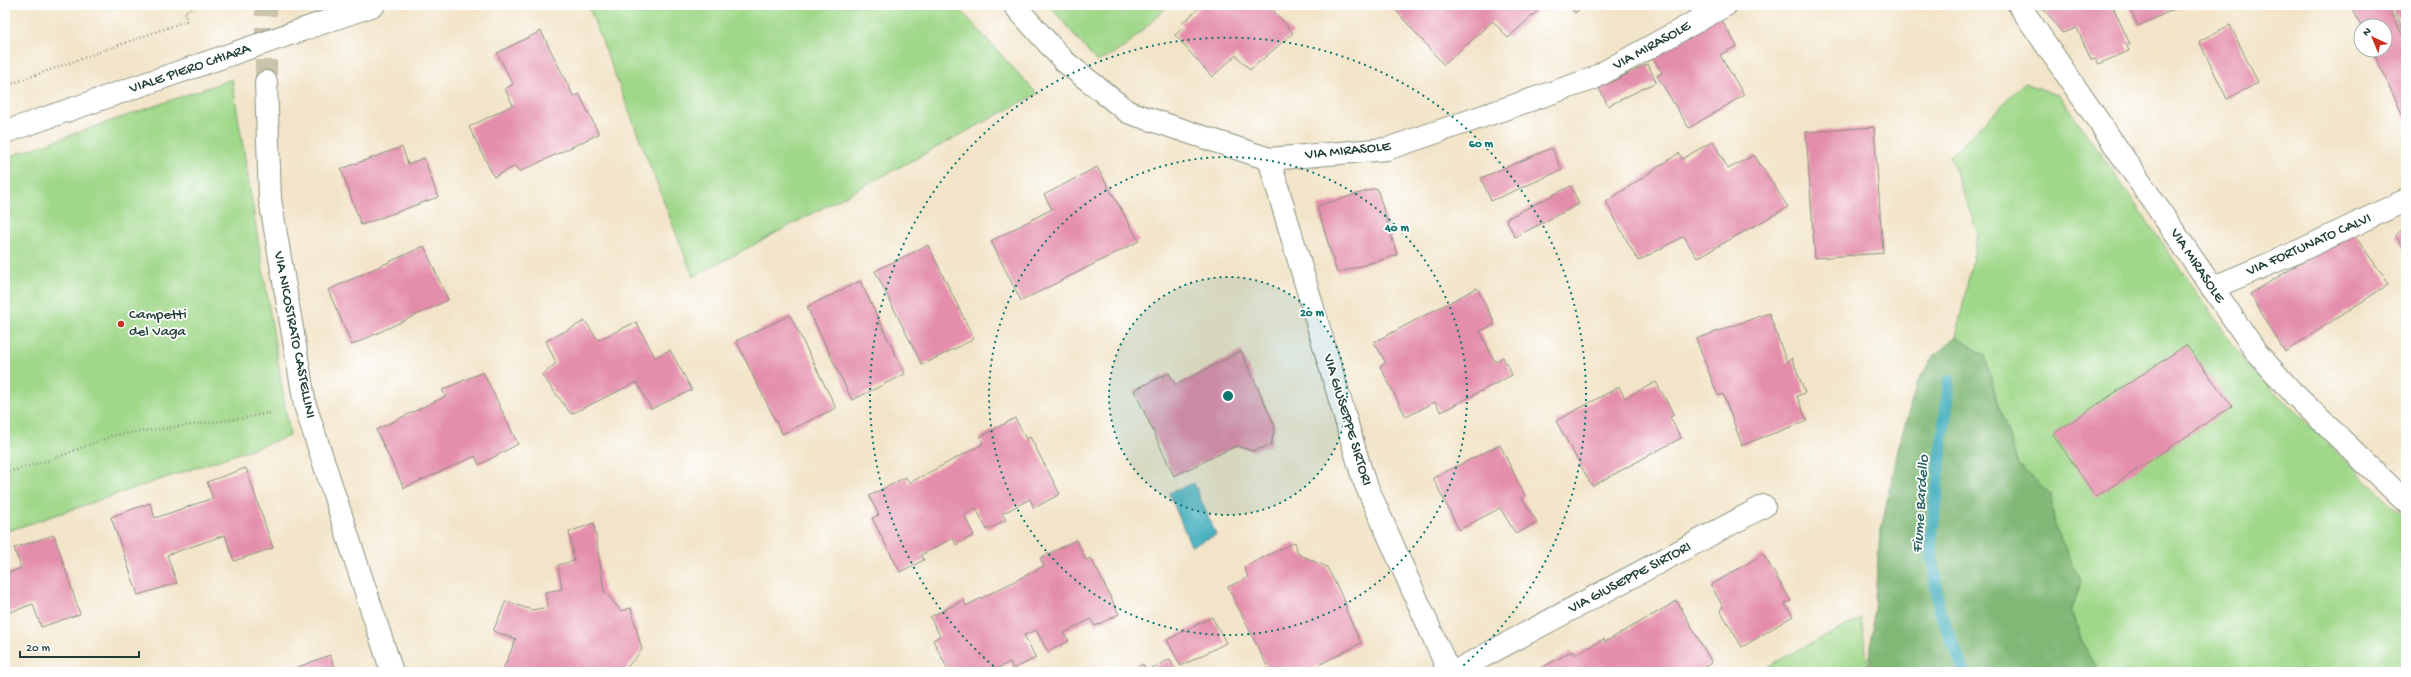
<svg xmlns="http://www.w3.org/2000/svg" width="2411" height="677" font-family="'Gochi Hand',sans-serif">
<rect width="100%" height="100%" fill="#fff"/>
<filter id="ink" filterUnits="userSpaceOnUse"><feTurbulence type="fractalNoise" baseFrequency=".025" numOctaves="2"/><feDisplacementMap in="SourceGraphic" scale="8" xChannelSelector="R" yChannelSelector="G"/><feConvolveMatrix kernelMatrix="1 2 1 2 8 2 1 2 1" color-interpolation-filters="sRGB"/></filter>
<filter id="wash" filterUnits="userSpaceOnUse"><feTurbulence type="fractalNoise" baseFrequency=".012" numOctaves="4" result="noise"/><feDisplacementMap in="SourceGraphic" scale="16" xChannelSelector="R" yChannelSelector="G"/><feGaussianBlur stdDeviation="0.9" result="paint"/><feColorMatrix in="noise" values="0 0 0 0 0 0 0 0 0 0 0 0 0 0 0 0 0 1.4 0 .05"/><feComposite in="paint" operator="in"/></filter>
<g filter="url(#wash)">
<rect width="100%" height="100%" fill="#f2e4c8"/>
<g fill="#a0d88a" stroke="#608a5f">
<path d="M588,5H956L1037,94L693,277Z"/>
<path d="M1049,5H1169L1125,47L1097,62Z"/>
<path d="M232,79L290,436L5,532V158Z"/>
<path d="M2025,83L2060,96L2247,365L2406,519V672H2100L2085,648L2071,612L2081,581L2055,528L2046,490L2018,465L1998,404L1985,356L1956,337L1978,234L1950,156Z"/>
<path d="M1861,618L1869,672H1756Z"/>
</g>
<path fill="#80b876" stroke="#507a55" d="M1956,337L1985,356L1998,404L2018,465L2051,494L2055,528L2081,581L2071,612L2085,648L2100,672H1869L1880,534L1899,445L1917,383L1935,355Z"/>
<path fill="#3eacbb" stroke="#2e7478" d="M1194,483L1216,535L1191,546L1169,493Z"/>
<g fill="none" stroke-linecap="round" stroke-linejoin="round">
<path stroke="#3eacbb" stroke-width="12" d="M1949,381L1931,544L1939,611L1965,672"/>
</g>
<g id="blocks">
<g fill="#e48eab">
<path d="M1203,5L1208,7L1210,5H1269L1293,33L1250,70L1236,55L1212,77L1175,35L1184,27L1181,24Z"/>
<path d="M1391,5H1544L1508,38L1493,21L1444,65Z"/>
<path d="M1567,5H1584L1575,13Z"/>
<path d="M2041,5H2112L2130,44H2126L2129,51L2098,64L2095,59L2091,60L2077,28L2062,33Z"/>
<path d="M2128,5H2188L2181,8V6L2138,26Z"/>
<path d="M2351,5H2388L2406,43V122L2372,50H2385V26H2361Z"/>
<path d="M2392,5H2406V36Z"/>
<path d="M1717,13L1737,46L1720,55L1744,95L1689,128L1657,76L1662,73L1650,54Z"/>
<path d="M2230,25L2258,83L2227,99L2199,41Z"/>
<path d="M541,31L574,97L579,94L599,134L519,172L515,166L494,177L469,127L513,105L505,89L513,84L497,53Z"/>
<path d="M1648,64L1656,82L1608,106L1599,88Z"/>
<path d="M1874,127L1883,253L1815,258L1806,132Z"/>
<path d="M1713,141L1728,169L1754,155L1788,207L1697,258L1684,236L1638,261L1606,202L1679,153L1682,159Z"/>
<path d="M402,147L408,164L424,158L438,197L361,225L341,169Z"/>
<path d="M1552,148L1562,170L1491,201L1481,178Z"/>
<path d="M1097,167L1139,241L1021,301L991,241L1052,209L1044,195Z"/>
<path d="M1571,186L1579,204L1515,237L1506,219Z"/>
<path d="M1377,188L1397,255L1337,273L1317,206Z"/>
<path d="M2406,228V252L2395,235Z"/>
<path d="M2352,232L2389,284L2285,352L2250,294Z"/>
<path d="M928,245L974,339L922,365L875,271Z"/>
<path d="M424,246L448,300L352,345L328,290Z"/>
<path d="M860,281L905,374L852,400L807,307Z"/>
<path d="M1477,288L1495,324L1480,331L1495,362L1503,357L1512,375L1441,412L1435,402L1406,417L1380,366L1386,363L1374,342Z"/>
<path d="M1769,313L1787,363L1792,358L1805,393L1797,396L1807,421L1742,445L1723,394L1718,396L1696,339Z"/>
<path d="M790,315L836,408L782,434L736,341Z"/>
<path d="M585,321L598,340L636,322L655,357L670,350L692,390L651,409L637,382L571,414L542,375L556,363L546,341Z"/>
<path d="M2186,345L2232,406L2096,497L2053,434Z"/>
<path d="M1241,351L1275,426L1271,445L1253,451L1236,446L1174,476L1134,390L1169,373L1176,385Z"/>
<path d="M483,372L518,444L479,465L475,456L404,488L376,430L446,396L442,390Z"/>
<path d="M1656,382L1674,415L1670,417L1681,438L1592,486L1556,421L1619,387L1625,398Z"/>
<path d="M1015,418L1026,439L1030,437L1060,494L1034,508L1030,499L1002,514L1006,520L987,530L976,508L964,515L974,535L956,545L953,538L921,555L924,560L900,572L872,518L879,515L869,496L906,477L909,483L983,444L980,437Z"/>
<path d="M1500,445L1525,496L1522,498L1537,522L1516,534L1500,508L1459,530L1433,478Z"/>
<path d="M246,468L273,548L234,561L225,535L167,555L177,583L138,595L111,517L150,503L155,518L213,498L207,482Z"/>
<path d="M594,523L604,591L621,611L631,608L642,650L623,672H579L576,668L563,670L564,672H502L516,639L493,631L506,601L532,610L548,607L545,592L562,589L558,565L574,561L569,532Z"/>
<path d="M54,535L80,614L41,627L33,604L5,614V574L21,568L14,548Z"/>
<path d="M1076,540L1086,560L1091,558L1119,614L1095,626L1091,619L1064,633L1069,641L1048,652L1036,630L1024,635L1036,658L1013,669L1010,662L991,672H949L933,640L940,636L930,617L964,600L966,606L1044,566L1040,558Z"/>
<path d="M1295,542L1298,554L1327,567L1346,604V611L1361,643L1305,672H1270L1228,587L1248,577L1244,567Z"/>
<path d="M1763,554L1791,601L1785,604L1793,616L1742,647L1720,610L1723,607L1711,585Z"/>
<path d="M1677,601L1712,663L1698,672H1534L1572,651L1574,655L1604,639L1605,642Z"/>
<path d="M1212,617L1226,643L1181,666L1167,640Z"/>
<path d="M330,655L336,672H285Z"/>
<path d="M1170,659L1176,672H1127L1143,664L1146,671Z"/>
</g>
</g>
</g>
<g filter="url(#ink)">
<use href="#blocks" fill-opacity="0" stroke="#88907e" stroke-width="1"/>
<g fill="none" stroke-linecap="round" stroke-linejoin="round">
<path stroke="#c8c3aa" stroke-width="22" stroke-dasharray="22 11" stroke-linecap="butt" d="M266,82V5"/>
<defs>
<g id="minor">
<path d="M1014,5L1064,61L1128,112L1269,159L1387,149L1592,79L1726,5"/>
<path d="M2019,5L2257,353L2294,394L2406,502"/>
<path d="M266,82L270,199L305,405L392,672"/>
<path d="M5,132L374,5"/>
<path d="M1269,159L1363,478L1449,672"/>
<path d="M2212,288L2295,253L2406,200"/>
<path d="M1454,672L1764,506"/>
</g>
</defs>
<use href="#minor" stroke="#88907e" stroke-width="24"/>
<g stroke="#88907e" stroke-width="2.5" stroke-dasharray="1 3" stroke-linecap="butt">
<path d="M5,86L186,21L185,11L200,5"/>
<path d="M5,473L53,459L114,435L244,418L273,412"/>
</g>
<use href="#minor" stroke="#fff" stroke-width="22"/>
</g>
</g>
<circle cx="1228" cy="396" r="119" fill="#0f766e" fill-opacity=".12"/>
<g fill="none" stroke="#0f766e" stroke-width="2" stroke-dasharray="2 4">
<circle cx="1228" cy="396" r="119"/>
<circle cx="1228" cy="396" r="239"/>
<path d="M998 670A358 358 0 1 1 1458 670"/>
</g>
<circle fill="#c8321e" stroke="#fff" stroke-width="1.5" cx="121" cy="324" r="4"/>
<g text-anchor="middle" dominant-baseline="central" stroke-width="3.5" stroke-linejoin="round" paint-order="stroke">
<g font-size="15" fill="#1f3d34" stroke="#fff">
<text transform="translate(1652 46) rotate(-29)">VIA MIRASOLE</text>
<text transform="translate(190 69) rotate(-19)">VIALE PIERO CHIARA</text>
<text transform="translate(1348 151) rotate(-6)">VIA MIRASOLE</text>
<text transform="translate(2309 245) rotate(-24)">VIA FORTUNATO CALVI</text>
<text transform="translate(2197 266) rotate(56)">VIA MIRASOLE</text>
<text transform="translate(294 335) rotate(79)">VIA NICOSTRATO CASTELLINI</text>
<text transform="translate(1347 420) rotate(73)">VIA GIUSEPPE SIRTORI</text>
<text transform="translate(1630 578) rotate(-28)">VIA GIUSEPPE SIRTORI</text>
</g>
<g font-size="15" fill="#1f3d34" stroke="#fff" text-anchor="start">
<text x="129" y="315">Campetti<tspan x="129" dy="17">del Vaga</tspan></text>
</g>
<g font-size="16" font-style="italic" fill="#2a6463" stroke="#fff">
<text transform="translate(1922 504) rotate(-86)">Fiume Bardello</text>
</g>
</g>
<circle cx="1228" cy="396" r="6" fill="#0f766e" stroke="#fff" stroke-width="2"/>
<g font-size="12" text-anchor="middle" font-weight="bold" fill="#0f766e" stroke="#fff" stroke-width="3.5" stroke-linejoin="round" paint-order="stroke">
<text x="1481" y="147">60 m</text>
<text x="1397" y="231">40 m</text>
<text x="1312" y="316">20 m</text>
</g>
<rect width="2411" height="677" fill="none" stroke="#fff" stroke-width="20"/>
<g transform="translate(2373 38) rotate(316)"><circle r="19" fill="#ffffff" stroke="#a5b1ae"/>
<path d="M0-3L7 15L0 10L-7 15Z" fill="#c8321e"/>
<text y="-6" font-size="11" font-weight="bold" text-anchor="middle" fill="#1f3d34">N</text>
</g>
<path d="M20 651v6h119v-6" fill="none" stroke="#1f3d34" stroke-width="2"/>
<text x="26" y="651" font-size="12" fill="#1f3d34" stroke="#ffffff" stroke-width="3" paint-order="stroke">20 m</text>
</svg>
